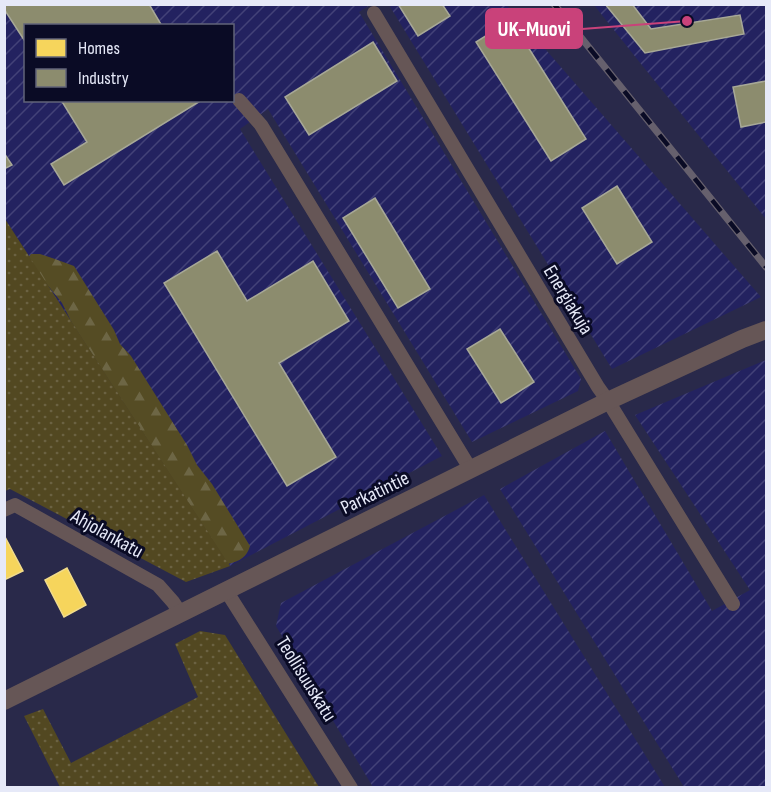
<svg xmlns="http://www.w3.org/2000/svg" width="771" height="792" font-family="'Sofia Sans Condensed',sans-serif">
<defs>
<pattern id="industrial-furrows" width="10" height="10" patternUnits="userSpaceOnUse" patternTransform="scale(1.5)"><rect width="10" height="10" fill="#232260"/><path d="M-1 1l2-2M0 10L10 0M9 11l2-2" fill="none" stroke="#434278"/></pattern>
<pattern id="forest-firs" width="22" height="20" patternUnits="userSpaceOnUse" patternTransform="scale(1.5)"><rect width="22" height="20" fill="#554c24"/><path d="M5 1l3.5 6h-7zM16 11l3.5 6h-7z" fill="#6d6645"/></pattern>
<pattern id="park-dots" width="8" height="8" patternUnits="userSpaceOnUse" patternTransform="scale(1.5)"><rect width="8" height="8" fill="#524821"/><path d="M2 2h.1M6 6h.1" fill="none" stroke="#6b6242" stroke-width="1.8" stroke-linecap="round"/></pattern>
</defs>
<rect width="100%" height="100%" fill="#29294a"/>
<g fill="url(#industrial-furrows)" fill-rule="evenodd">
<path d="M5,5H370L359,12L581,379L578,391L472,442L268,109L240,129L442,456L230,566L5,219ZM26,26H232V100H26Z"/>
<path d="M389,5H507L761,297L612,369Z"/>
<path d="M594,5H766V219L637,59Z"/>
<path d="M766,360V787H684L500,489L605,431L712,611L750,590L635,415Z"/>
<path d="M484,495L665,787H373L276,626L281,603Z"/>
</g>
<path fill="url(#forest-firs)" d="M31,254H40L55,259L74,266L114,330L120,344L131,356L187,445L197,465L212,484L250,546C247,557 240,561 228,564L72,323L62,303L33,267L28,258Z"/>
<g fill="url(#park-dots)">
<path d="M5,219L230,566L186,582L10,489L5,491Z"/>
<path d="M200,631L225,635L319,787H60L24,716L43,709L71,763L198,697L175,644Z"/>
</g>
<g fill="#f6d55c" stroke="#f1db8b" stroke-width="1.5">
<path d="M4,535L23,571L4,580Z"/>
<path d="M67,568L86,605L64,617L45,580Z"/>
</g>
<g fill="#8c8c6e" stroke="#a7a897" stroke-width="1.5">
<path d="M4,4H149L162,26H26V43L4,9Z"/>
<path d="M398,4H442L450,16L418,36Z"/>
<path d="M605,4H632L651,29L740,15L744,34L645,53Z"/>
<path d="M511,20L586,139L551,161L476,42Z"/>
<path d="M373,42L397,81L309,135L285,97Z"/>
<path d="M766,81V122L741,127L733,87Z"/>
<path d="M61,100H202L64,185L51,164L87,142Z"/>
<path d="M4,153L12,165L4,169Z"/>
<path d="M617,186L652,242L617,264L582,208Z"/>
<path d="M375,198L430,289L398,308L343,218Z"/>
<path d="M217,251L247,301L313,261L349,321L279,363L336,457L287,486L164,283Z"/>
<path d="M500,329L534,382L501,403L467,349Z"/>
</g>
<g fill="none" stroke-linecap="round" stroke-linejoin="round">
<g stroke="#665656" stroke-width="14">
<path d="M374,13L598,387L608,401L733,604"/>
<path d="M239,100L261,125L471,470"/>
<path d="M4,510L15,505L158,585L173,602L181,614"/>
<path d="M227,592L351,788"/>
</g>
<path stroke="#665656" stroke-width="18" d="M4,701L608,401L742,339L766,330"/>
<defs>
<path id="rail" d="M554,4L766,267"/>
</defs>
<use href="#rail" stroke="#66606d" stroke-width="7"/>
<use href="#rail" stroke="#0a0b25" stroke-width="4.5" stroke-dasharray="14" stroke-linecap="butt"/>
</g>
<g text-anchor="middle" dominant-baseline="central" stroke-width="6" stroke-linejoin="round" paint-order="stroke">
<g font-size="20" fill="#e6e9f8" stroke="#0a0b25">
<text transform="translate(568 300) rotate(59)">Energiakuja</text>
<text transform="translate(375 493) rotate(-26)">Parkatintie</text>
<text transform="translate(107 534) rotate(29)">Ahjolankatu</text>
<text transform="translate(306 679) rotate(58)">Teollisuuskatu</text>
</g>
</g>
<path fill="none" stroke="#c9427a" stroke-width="2" d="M687 21L582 29"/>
<circle fill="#c9427a" stroke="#0a0b25" stroke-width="2" cx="687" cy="21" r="6"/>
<rect fill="#c9427a" stroke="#c9427a" stroke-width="2" x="486" y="9" width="96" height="39" rx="6"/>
<g font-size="21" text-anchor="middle" font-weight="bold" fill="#fff">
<text x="534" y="36">UK-Muovi</text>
</g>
<rect width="771" height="792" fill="none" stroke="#e6e9f8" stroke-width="12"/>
<rect x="24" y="24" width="210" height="78" fill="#0a0b25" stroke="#626479" stroke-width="1.5"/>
<rect x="36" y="39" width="30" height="18" fill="#f6d55c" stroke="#626479" stroke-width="1.5"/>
<text x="78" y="54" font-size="18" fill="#e6e9f8">Homes</text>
<rect x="36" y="69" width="30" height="18" fill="#8c8c6e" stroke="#626479" stroke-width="1.5"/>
<text x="78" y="84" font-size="18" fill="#e6e9f8">Industry</text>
</svg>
